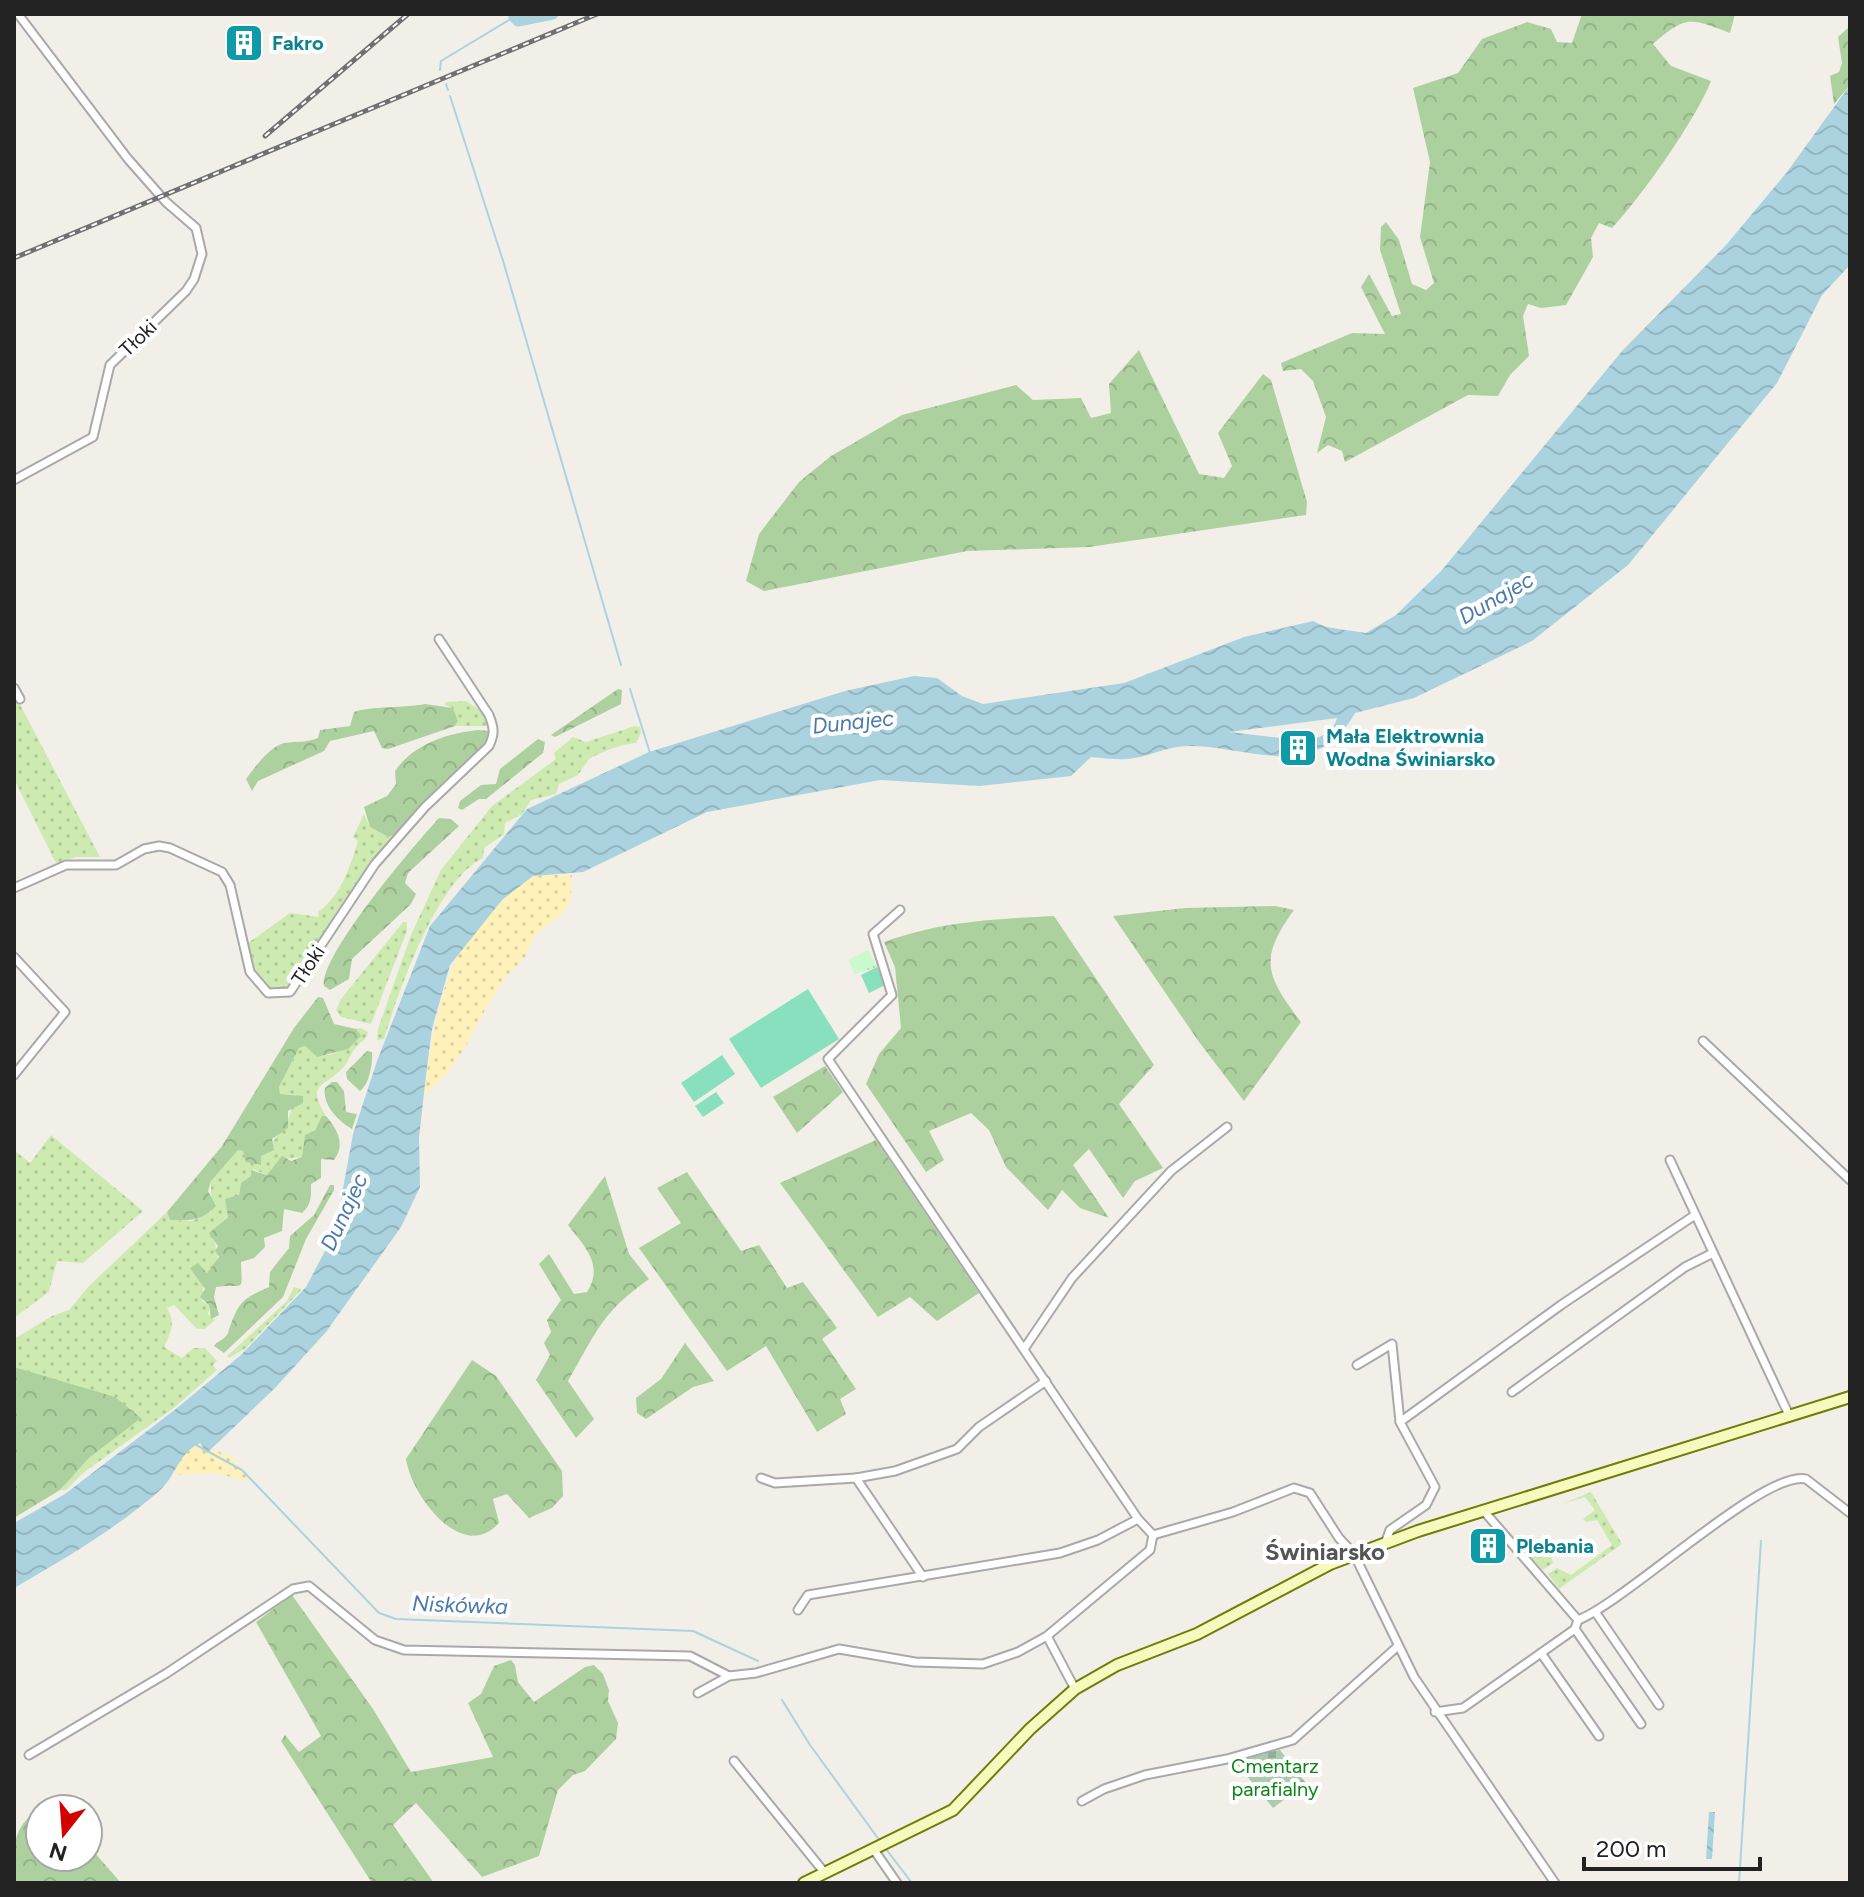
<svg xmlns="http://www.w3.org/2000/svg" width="1864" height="1897" font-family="Figtree,sans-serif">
<defs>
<pattern id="grass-dots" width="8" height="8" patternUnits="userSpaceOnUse" patternTransform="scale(2)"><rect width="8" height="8" fill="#cdebb0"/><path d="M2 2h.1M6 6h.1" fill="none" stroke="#b0c997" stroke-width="1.8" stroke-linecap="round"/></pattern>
<pattern id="forest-crowns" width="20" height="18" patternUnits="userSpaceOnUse" patternTransform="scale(2)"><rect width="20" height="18" fill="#add19e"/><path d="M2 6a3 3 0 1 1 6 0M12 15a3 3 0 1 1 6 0" fill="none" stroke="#95b388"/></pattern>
<pattern id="sand-dots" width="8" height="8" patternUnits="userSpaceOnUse" patternTransform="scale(2)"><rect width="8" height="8" fill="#fff1ba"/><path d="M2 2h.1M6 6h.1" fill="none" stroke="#dacea0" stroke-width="1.8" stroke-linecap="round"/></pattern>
<pattern id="cemetery-stones" width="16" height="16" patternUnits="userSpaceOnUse" patternTransform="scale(2)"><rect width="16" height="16" fill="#aacbaf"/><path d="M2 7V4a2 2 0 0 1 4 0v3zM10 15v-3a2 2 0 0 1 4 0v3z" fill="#92ae96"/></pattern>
<pattern id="park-tufts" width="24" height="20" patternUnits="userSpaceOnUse" patternTransform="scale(2)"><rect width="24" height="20" fill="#c8facc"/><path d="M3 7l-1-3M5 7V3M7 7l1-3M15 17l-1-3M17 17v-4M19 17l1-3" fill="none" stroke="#acd6af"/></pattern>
<pattern id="water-waves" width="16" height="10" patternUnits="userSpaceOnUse" patternTransform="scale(2)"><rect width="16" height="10" fill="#aad3df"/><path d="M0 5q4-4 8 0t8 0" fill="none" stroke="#92b5bf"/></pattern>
</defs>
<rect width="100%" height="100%" fill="#f2efe9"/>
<g fill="url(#grass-dots)">
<path d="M14,693L100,857H76L56,863L14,779Z"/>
<path d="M466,701L483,712L490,726H455L458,721L453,708L445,705L446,702Z"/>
<path d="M635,726L640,727L641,733L636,743C622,744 603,751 589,759L578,775L559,784L556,794L531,800L522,814L505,823L504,834L484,848L483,858C438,879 399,990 384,1039L377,1040L378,1029L411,935L441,870L492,806L556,759L554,753L573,737L586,742Z"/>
<path d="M364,814L370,827L388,837L394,835L358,882L289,989H271L254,973L248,943L290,913L319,917L318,912C342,895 350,866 358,841L353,837Z"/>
<path d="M403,922H407V931L371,1024L341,1017L336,1010L341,999Z"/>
<path d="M361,1028L368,1032C366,1040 363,1040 357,1046C351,1052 349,1061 343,1068C323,1088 306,1083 326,1116L312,1132L302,1157L287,1159L267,1175L253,1169L252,1176L241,1183L239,1195L226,1204L228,1216L213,1230L218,1261L207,1273L204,1271L202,1301L210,1305L208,1314L215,1320L205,1329H197L174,1305L167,1308C176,1323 171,1332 164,1347L182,1358L193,1348H205L217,1361L213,1365L217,1370L175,1407L83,1473L66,1490H60L89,1458L140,1418L62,1383L14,1367V1339L52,1316L69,1310L88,1287L167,1212L170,1220L192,1221L211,1212V1181L238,1149L261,1157L287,1123L296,1095L280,1094L279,1087L299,1048L305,1046C321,1065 346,1051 360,1036L356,1029Z"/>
<path d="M51,1135L143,1211L83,1263L57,1261L49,1292L14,1318V1150L30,1163Z"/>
<path d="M294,1287L302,1289L246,1348L229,1358L227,1356L287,1301Z"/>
<path d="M1591,1492L1622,1544L1559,1589L1548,1574L1557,1568L1571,1575L1612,1545L1597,1520L1586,1522L1583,1519L1595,1510L1585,1497L1562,1504Z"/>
<path d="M1510,1536L1520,1546L1545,1540L1553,1563L1543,1570L1525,1551L1522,1552Z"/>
</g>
<g fill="url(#forest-crowns)">
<path d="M1582,14H1735L1730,33C1690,18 1686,15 1653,44L1671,66L1711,81C1695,121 1642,196 1612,228L1599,223L1591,238L1593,257L1566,305L1541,308L1528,304L1523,316L1529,356L1510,375L1498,396L1468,395L1345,462L1342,451L1328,445L1317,453L1326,417L1313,381L1301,369L1283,371L1281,363L1352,333L1385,334L1361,287L1369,274L1392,316L1401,314L1380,250L1381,227L1386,222L1399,240L1412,284L1426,290L1434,283L1420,237L1430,162L1413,88L1458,73L1482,39L1527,22L1551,29L1557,42L1572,43Z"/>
<path d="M1850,26V85L1834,104L1830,76L1839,72L1842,63L1838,37Z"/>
<path d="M1139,350L1199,474L1224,478L1232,466L1218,433L1263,374L1271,380L1307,502L1306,515L1089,547L967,551L764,591L746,581L759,534L799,482L831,456L902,415L1016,385L1033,400L1081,398L1091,418L1111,413L1109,384Z"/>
<path d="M618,689L622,690L621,704L555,737L551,735Z"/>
<path d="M425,704L453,708L458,721L455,726L388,749L382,748L374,731L330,741L324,751L258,781L252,791L246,779C254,768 271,745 285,743C297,741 306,743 318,738L320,730L350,726L354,712C371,706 404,708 425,704Z"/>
<path d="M478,730L490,731V738L394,835L388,837L370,827L364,807L387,796L396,784L395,771C414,744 445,734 478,730Z"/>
<path d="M538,739L545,742L543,753L486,799H479L462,810L458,808L460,801L481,785L496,784L500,769Z"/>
<path d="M439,818L451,819L459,826L408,873L405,883L416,894L411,904L352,959L349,979L330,990L324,986C319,956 416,843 439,818Z"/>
<path d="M1275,906L1294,910C1258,960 1266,975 1301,1022L1244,1101L1199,1042L1113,916L1185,908Z"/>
<path d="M1054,916L1154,1065L1119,1104L1163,1168L1135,1181L1123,1198L1089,1149L1073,1165L1109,1218L1080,1208L1062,1190L1048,1210L1006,1167L989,1130L971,1113L929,1131L944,1160L926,1172L866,1084L879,1054L901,1028L895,967L884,942C941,921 994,919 1054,916Z"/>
<path d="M318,997L323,998L334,1024L356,1029L361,1036L348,1049L317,1057L305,1046L299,1048L279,1087L280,1094L303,1096V1103L288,1111V1128L272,1139L274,1150L261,1156V1165L246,1162L243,1151L238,1150L211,1181L208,1191L216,1206C203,1221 188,1221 170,1220L167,1212L222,1146L294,1028Z"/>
<path d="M367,1051L372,1052C373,1063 369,1085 360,1091L347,1079L346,1072Z"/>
<path d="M825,1066L843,1092L797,1133L773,1097Z"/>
<path d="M332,1082H337L344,1091L346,1112L357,1114L352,1129C340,1122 322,1106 325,1088Z"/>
<path d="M322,1116H326C337,1129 346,1144 334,1160L321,1159V1178L311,1184C311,1196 312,1204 302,1213L284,1209L282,1231L264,1238L265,1247L254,1258L241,1262C242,1295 245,1283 216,1287L214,1297L219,1315L211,1319L209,1305L200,1297L205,1289L190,1268L198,1263L207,1273L219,1257L215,1251L218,1246L209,1233L228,1217L225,1199L239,1195L241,1183L251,1176V1170L267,1175L282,1156L291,1161L302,1157L305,1135L315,1130Z"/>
<path d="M876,1140L979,1293L937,1321L910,1297L878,1317L780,1183Z"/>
<path d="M687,1172L741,1251L759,1245L787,1288L803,1282L837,1328L822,1339L856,1389L840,1399L846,1414L817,1432L766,1346L727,1371L639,1248L681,1223L657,1188Z"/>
<path d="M605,1176L629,1254L649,1279C600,1314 597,1332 568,1381L594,1419L576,1438L536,1380L550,1355L544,1343L551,1332L547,1320L561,1300L539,1264L549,1254L574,1294L587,1292C604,1265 585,1247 568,1225Z"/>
<path d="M330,1185H334V1190L306,1239L283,1297L224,1353L214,1346C217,1341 226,1339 228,1333C238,1302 242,1299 269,1287L270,1272L289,1248L290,1236L314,1215Z"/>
<path d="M685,1343L714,1381L693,1387L646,1419L637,1413L636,1398L661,1379Z"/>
<path d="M472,1360L496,1376L562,1471L563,1496L552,1508L529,1518L507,1494L493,1499L499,1523C462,1564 411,1495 406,1459Z"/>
<path d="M14,1367L115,1397L141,1418L89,1458L60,1490L14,1518Z"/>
<path d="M292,1595L373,1709L411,1772L493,1757L468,1703L481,1694L494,1666L511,1660L515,1665L518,1682L534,1702L585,1667L594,1665L603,1674L609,1690L608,1701L618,1723L616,1739L585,1771L573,1775L558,1790L539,1856L482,1877L416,1803L393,1825L434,1883H372L281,1741L285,1735L299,1752L321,1736L256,1622Z"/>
<path d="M52,1796L61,1809H40V1857H88V1845L121,1883H14C14,1832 12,1830 52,1796Z"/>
</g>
<g fill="url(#sand-dots)">
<path d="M572,875C570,884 573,896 568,905C560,920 535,929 530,945C522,968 518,961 505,979C476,1016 465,1066 424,1094C435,1011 448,924 530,878C540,873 560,876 572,875Z"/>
<path d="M200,1442L207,1452L210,1448L232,1457L250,1481L214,1473L175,1475C179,1458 185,1450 200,1442Z"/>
</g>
<path fill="url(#cemetery-stones)" d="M1280,1750L1306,1783L1273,1808L1233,1759Z"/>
<path fill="url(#park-tufts)" d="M868,950L877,967L855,974L848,960Z"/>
<g fill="#88e0be">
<path d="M877,967L885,985L869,993L861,975Z"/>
<path d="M808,989L839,1039L761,1088L729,1039Z"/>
<path d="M722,1055L735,1074L694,1102L681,1083Z"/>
<path d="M716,1092L724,1103L703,1117L695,1106Z"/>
</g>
<g fill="url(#water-waves)" fill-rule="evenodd">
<path d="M1850,85V265L1822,295L1777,383L1628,565L1532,641L1414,698L1355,713C1315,784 1251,746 1189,746C1167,746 1149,757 1128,759C1116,760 1103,758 1091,757L1071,776L980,786L880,780L707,812L583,872L533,876L502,900L450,965L432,1029L426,1075L419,1138L420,1187L401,1227L326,1332L275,1388L207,1453L200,1443C177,1454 177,1476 158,1492C114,1530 64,1559 14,1588V1523L65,1494L177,1408L241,1355L306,1287L335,1232L353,1134L377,1061L430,926L527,809L649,752L845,691L914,676L937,678L962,696L983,704L1124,683L1244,637L1313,621L1326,627L1366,633L1396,615L1442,570L1622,351L1726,245L1787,172ZM1337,718C1331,739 1309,740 1290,742L1288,739L1229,732Z"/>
<path d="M1709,1812H1715L1712,1859H1706Z"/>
</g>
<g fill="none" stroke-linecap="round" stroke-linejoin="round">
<g stroke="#aad3df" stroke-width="2">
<path d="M440,70L441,61L519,14"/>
<path d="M446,84L448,90"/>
<path d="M450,96L504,264L621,665"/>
<path d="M630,689L650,753"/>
<path d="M196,1445L242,1470L379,1613L396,1619L693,1631L758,1661"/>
<path d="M782,1700L810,1745L880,1841"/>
<path d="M886,1849L912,1883"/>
<path d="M1739,1883L1761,1541"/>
</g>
<path stroke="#aad3df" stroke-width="11" d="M514,17L518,21L553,14"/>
<defs>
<g id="street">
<path d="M14,480L93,437L110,365L186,291L194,279L202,254L196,228L166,202L128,159L18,14"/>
<path d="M14,688L20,699"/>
<path d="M14,888L66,865H116L144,849L159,846L170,848L222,872L230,885L250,972L268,993L290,992L375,864L425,807L489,746C495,733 494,728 489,715L439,639"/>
<path d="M900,910L873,934L892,995L828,1059L1138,1519L1153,1535L1233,1512L1294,1488L1310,1493L1339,1538L1354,1554L1414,1677L1555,1883"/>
<path d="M14,957L65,1012L14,1075"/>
<path d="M1703,1041L1850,1180"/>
<path d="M1670,1160L1789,1415"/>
<path d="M1024,1349L1072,1278L1171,1171L1227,1127"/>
<path d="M1357,1365L1392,1344L1400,1422L1435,1487L1426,1505L1390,1530L1386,1541"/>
<path d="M1512,1392L1685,1267L1713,1253"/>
<path d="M1400,1422L1561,1305L1695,1215"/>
<path d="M761,1478L775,1483L856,1478L923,1577"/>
<path d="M856,1478L895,1471L957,1449L979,1427L1046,1381"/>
<path d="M1483,1510L1578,1620"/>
<path d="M798,1610L808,1595L1060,1553L1098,1540L1138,1519"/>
<path d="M1596,1613L1659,1705"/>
<path d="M1575,1629L1641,1724"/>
<path d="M1047,1636L1075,1689"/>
<path d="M1541,1653L1599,1736"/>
<path d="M698,1693L729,1676"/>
<path d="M1435,1712L1463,1708L1575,1629L1578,1620C1627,1601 1765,1469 1806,1479L1850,1513"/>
<path d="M29,1755L167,1673L293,1589L309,1586L375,1640L404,1650L690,1656L729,1676L756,1673L839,1649L915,1662L983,1664L1018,1652L1047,1636L1150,1550L1153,1535"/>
<path d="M734,1761L824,1872"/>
<path d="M1082,1801L1104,1789L1145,1775L1227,1759L1293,1740L1398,1646"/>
<path d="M874,1850L897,1883"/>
</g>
<path id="secondary" d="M804,1883L953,1810L1030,1729L1075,1689L1117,1665L1197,1634L1330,1564L1418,1531L1850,1397"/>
</defs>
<use href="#street" stroke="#a9a9a9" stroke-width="11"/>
<use href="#secondary" stroke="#707d05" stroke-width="14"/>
<use href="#street" stroke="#fff" stroke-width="7"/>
<use href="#secondary" stroke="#f7fabf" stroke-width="10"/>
<defs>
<g id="rail">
<path d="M265,136L408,14"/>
<path d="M14,258L597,14"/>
</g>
</defs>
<use href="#rail" stroke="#707070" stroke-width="5"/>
<use href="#rail" stroke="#fff" stroke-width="2" stroke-dasharray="6" stroke-linecap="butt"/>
</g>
<defs>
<symbol id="building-square" viewBox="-11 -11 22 22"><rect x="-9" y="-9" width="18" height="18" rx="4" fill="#0f9aa8" stroke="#fff"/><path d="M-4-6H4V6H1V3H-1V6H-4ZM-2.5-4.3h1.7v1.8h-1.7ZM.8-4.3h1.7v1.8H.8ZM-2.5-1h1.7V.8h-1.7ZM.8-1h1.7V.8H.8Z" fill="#fff"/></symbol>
</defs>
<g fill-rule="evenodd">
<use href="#building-square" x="222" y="21" width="44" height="44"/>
<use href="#building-square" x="1276" y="726" width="44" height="44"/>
<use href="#building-square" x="1466" y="1524" width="44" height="44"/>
</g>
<g text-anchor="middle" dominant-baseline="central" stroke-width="8" stroke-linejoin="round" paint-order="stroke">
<g font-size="20" font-weight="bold" fill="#0d838f" stroke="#fff" text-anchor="start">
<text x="272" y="43">Fakro</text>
<text x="1326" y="736">Mała Elektrownia<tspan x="1326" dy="23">Wodna Świniarsko</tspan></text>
<text x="1516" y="1546">Plebania</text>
</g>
<g font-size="20" fill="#222" stroke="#fff">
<text transform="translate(138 338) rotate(-44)">Tłoki</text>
<text transform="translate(308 965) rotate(-57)">Tłoki</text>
</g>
<g font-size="20" fill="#0c8416" stroke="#fff">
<text x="1275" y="1766">Cmentarz<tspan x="1275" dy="23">parafialny</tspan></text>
</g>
<g font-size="22" font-style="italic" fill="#4a7aab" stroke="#fff">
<text transform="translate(1496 598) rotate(-30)">Dunajec</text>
<text transform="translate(853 722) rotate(-6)">Dunajec</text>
<text transform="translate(344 1212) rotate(-65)">Dunajec</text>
<text transform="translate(460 1605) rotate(2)">Niskówka</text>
</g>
<g font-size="24" font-weight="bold" fill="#555" stroke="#fff">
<text x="1325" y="1551">Świniarsko</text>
</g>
</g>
<rect width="1864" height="1897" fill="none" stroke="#222222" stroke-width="32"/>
<g transform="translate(64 1833) rotate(197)"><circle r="38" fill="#ffffff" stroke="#a7a7a7" stroke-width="2"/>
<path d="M0-6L14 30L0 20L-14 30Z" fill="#d40000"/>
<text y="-12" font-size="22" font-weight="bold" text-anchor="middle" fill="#222222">N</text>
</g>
<path d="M1584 1857v12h176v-12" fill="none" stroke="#222222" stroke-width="4"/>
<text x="1596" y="1857" font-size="24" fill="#222222" stroke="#ffffff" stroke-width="6" paint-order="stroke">200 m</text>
</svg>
